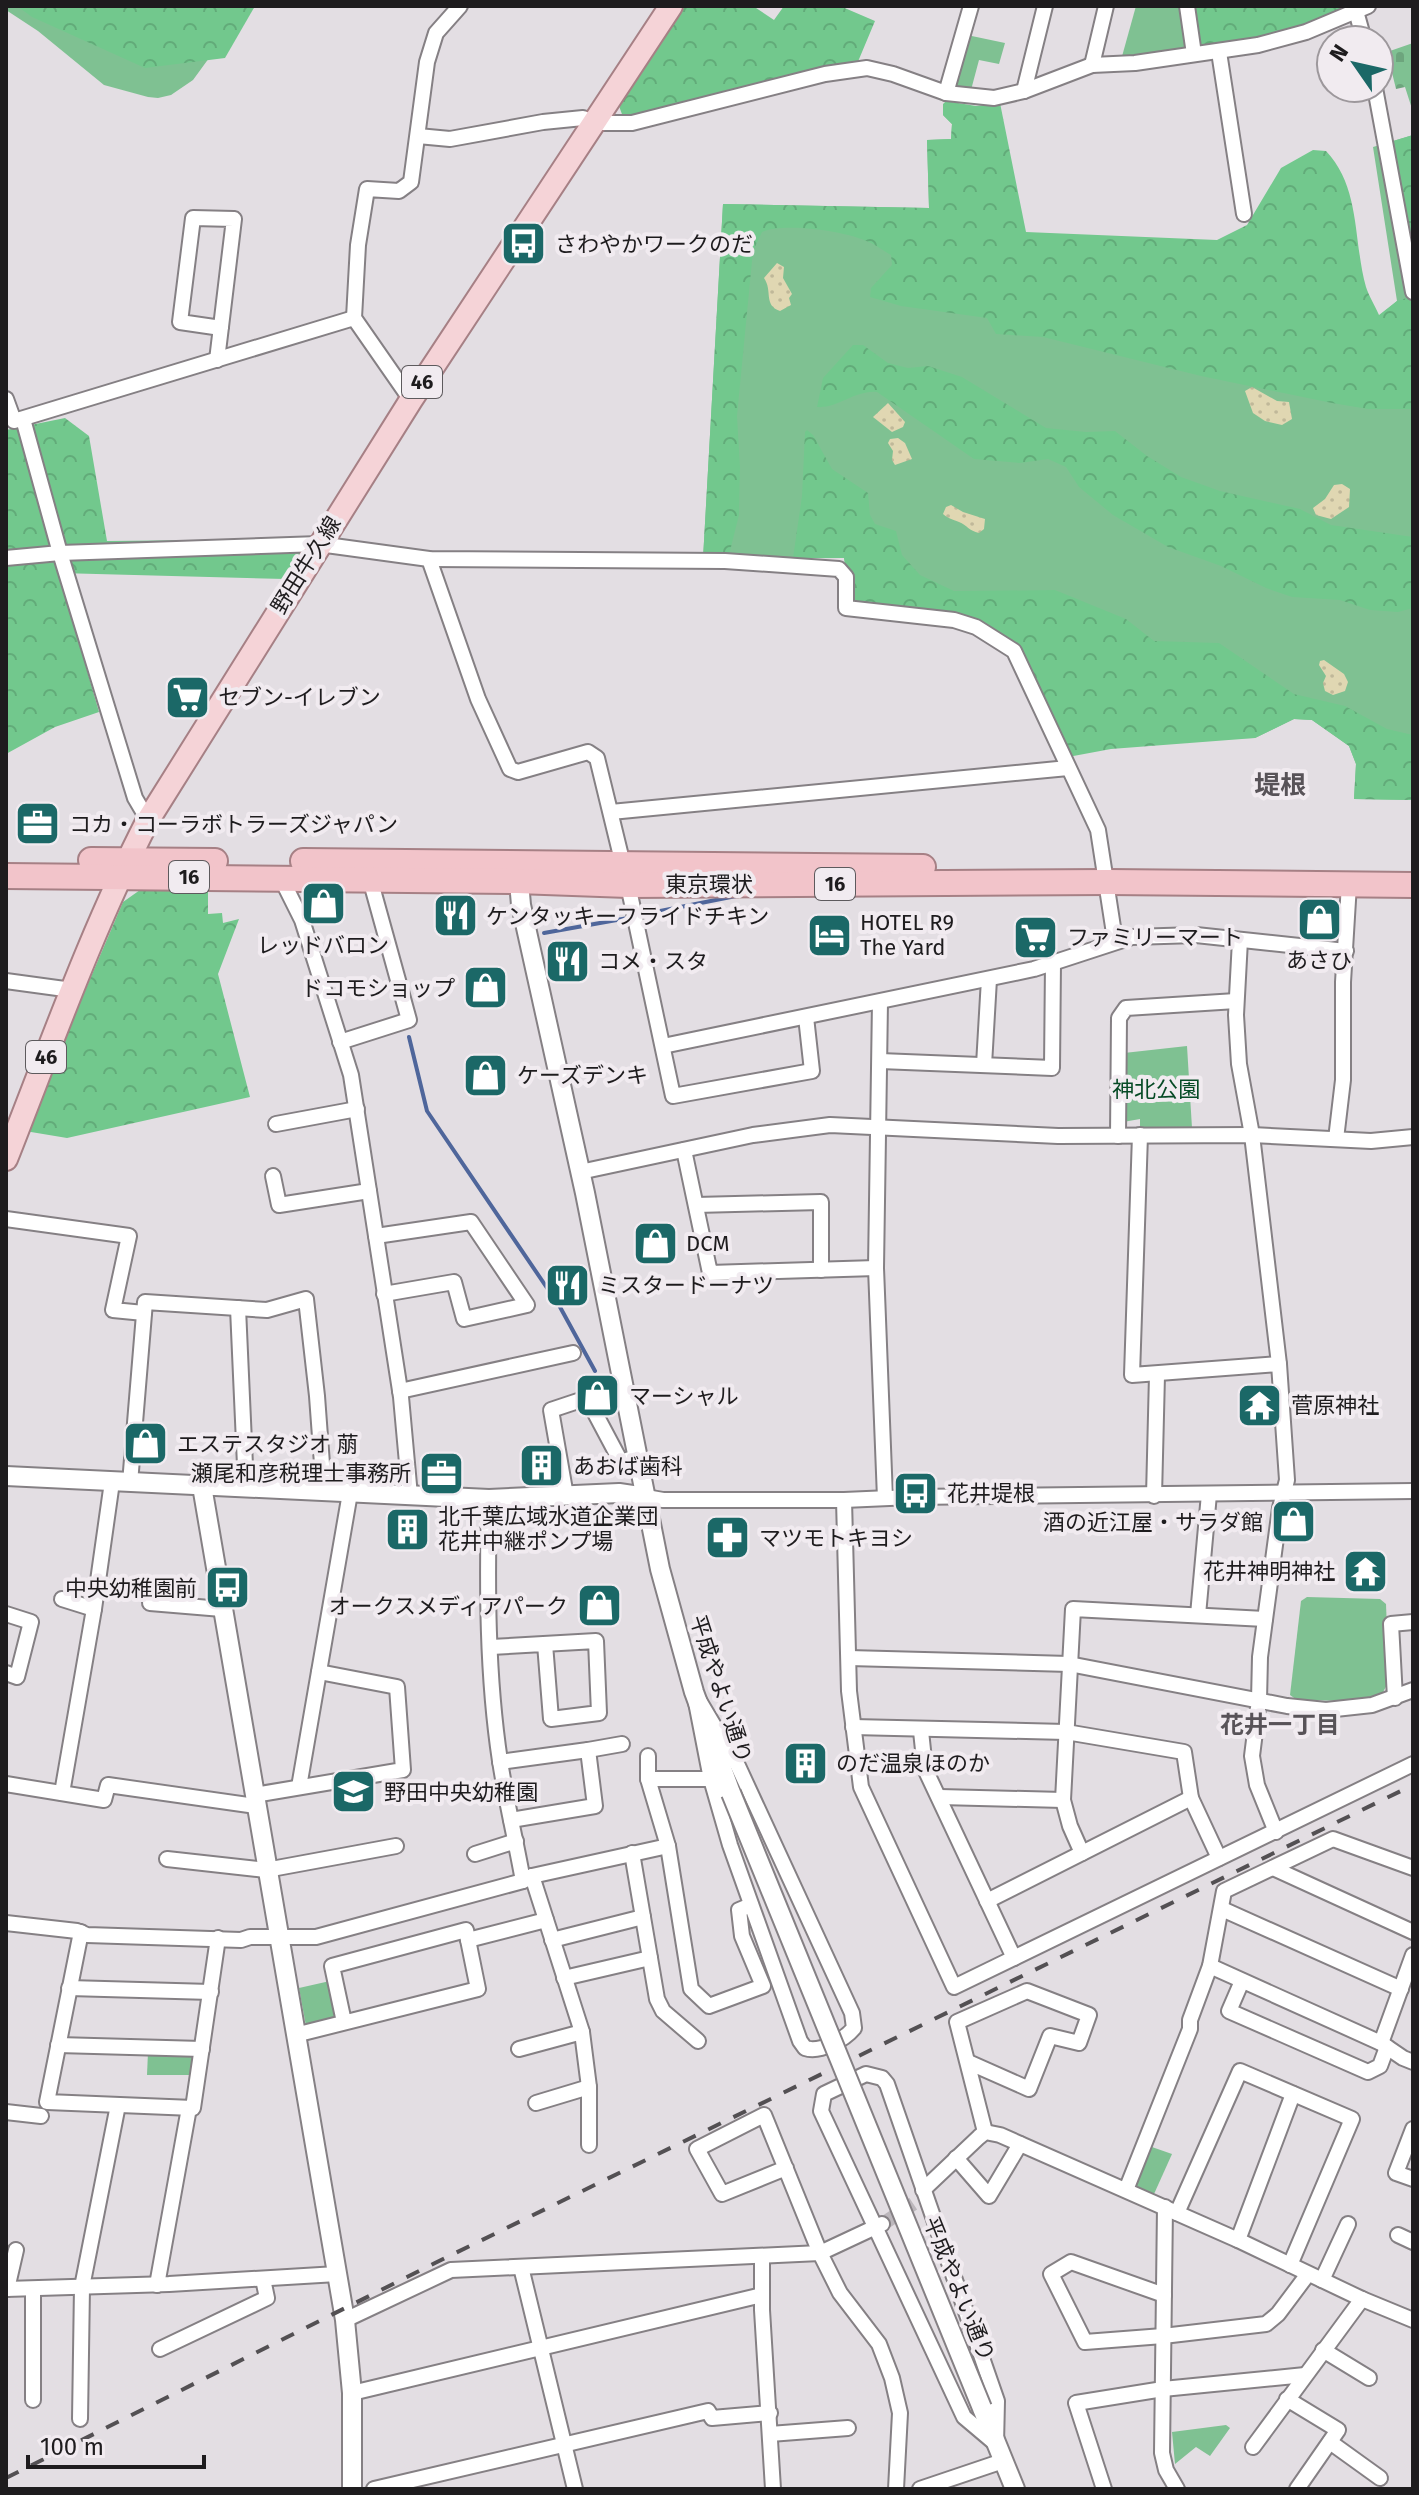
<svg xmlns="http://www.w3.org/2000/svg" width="1419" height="2495" font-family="'Fira Sans','Noto Sans JP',sans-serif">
<defs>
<pattern id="forest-crowns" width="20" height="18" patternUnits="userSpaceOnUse" patternTransform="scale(2)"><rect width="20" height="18" fill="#72c88d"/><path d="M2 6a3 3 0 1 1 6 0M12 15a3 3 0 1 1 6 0" fill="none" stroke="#62ab79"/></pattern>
<pattern id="sand-dots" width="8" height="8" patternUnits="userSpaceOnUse" patternTransform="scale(2)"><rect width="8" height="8" fill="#e0d7b2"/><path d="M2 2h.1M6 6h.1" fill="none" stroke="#c0b899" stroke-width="1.8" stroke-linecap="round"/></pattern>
<pattern id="cemetery-stones" width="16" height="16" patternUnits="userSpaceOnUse" patternTransform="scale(2)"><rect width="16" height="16" fill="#7fc192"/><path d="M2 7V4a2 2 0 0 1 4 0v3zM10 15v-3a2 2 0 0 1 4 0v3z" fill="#6da57d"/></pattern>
</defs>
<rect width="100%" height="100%" fill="#e3dee3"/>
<g fill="#7fc192">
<path d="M6,6H247L193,80L171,95L158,98L148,97L104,85L38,31L6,10Z"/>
<path d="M1136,6H1186L1193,50L1121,60Z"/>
<path d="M967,35L1005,43L999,64L979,60L971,90L955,88L953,84Z"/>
<path d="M943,115L991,120L1017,294L1379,316L1397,301L1373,147L1413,135V800L1354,799L1356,764L1349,746L1312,720L1294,719L1255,738L1080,741L995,632L852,604L844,558L703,559L723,204L929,208L927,140L951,139L952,124Z"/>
<path d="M1187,1046L1192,1128L1140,1129V1119L1123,1122L1124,1053Z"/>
<path d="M1307,1597L1380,1599L1386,1604L1389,1681L1382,1694L1356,1701L1297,1700L1290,1695L1301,1601Z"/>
<path d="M330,1981L339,2014L335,2018L306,2026L299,1988Z"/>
<path d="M148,2052L193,2053L197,2057L194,2075H147Z"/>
<path d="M1149,2146L1172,2154L1154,2194L1136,2186L1135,2182Z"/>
<path d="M1226,2425L1230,2428L1210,2456L1196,2447L1175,2464L1172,2432Z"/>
</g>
<g fill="url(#forest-crowns)">
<path d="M17,6H255L225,58L145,68L32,17Z"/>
<path d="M684,6H753L774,20L784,6H840L875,21L857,64L637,117H623L619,106Z"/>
<path d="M1192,6H1358C1306,28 1254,39 1198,49Z"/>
<path d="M946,101L976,106L1000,103L1026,232L1217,240L1247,225L1281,168L1313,150L1326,151C1361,188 1353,241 1366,287C1369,296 1375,306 1379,315L1397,301L1413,296V409H1368L1332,403L1201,376L1043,337L996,334L987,318L901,306L870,297L871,288L892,265L891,255C884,251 876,245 869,242C846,231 784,222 762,232L753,251L737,416L740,467L739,515L728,559H703L723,204L929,208L927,140L951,139L952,124L943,115V104Z"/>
<path d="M1413,135V273L1390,142Z"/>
<path d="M853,345H863L888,363L908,368L928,366L962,377L1046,428L1086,432L1115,431L1147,456L1181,477L1220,491L1300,509L1331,525L1413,537V608L1398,612L1370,610L1340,600L1292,597L1266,588L1221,566L1168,547L1113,515L1079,487L1066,467L1048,459L1020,463L974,459L877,392C855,390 837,409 817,407L823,378Z"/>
<path d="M65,418L89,436L107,541L312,539L285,579L59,573L99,712L55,727L6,754V430Z"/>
<path d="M807,430L813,435L832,469L868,493L870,515L875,524L896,531L902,555L920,575L954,591L1055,590L1126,619L1154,641L1219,643L1294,694L1345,706L1387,729L1413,735V800L1354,799L1356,764L1349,746L1312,720L1294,719L1255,738L1111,749L1068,757L995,632L852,604L844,558H793L802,496L805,432Z"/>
<path d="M208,889V914L222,913L223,923L239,919L218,974L250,1097L67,1138L25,1131L123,902L140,890Z"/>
</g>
<g fill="url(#sand-dots)">
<path d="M777,263L784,267L783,278L792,294L789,298L791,305L780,311C763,305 773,291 764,278Z"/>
<path d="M1252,387L1277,401L1289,402L1292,419L1282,425L1265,421L1253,413L1245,391Z"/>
<path d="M888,403L905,422L903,427L892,432L873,417Z"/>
<path d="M898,438L905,443L912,459L895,465L892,460L893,451L888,443L890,439Z"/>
<path d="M1342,484L1350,489L1349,507L1331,519L1316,515L1313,508L1325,499L1334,485Z"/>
<path d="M951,505L963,512L985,519L984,529L979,533C969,531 967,525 959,522C952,519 949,519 943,514L946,507Z"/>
<path d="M1324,660L1344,674L1348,682L1345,691L1333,695L1325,691L1323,683L1326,676L1319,665L1320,661Z"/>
</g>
<path fill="url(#cemetery-stones)" d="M1413,43V112L1405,87L1396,89L1387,52Z"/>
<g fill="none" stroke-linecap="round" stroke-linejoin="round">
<g stroke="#4f669b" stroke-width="4">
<path d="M640,915L736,896"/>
<path d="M544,933L628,918"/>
<path d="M409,1037L427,1111L560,1307L595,1371"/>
</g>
<path stroke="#bcb7bc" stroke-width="14" stroke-dasharray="14 7" stroke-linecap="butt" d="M884,2223L925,2196"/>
<defs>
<g id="minor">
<path d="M1187,6L1194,54"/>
<path d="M1356,11L1364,40"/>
<path d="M1219,52L1244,214"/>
<path d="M1092,65L1106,6"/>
<path d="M1375,88L1413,292"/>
<path d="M1024,91L1045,6"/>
<path d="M946,93L971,6"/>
<path d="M418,136L450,139L543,122L583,118L595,123H632L825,74L867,68L893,74L946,93L994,98L1024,91L1092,65L1135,63L1258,45L1306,32L1368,6"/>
<path d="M217,360L234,219L193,218L180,322L221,328"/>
<path d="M6,399L14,421L354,318"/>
<path d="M411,400L354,318L358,245L367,189L399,191L411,182L427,62L436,33L460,6"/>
<path d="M23,419L60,553L135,798L148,820"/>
<path d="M6,558L60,553L319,544L429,559L725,561L839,569L846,577V608L954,620L976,627L1014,651L1098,830L1115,940"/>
<path d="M429,559L478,699L510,769L518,772L588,752L597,758L628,885L673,1096L812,1071L806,1017"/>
<path d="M611,812L1068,768"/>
<path d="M281,878L302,920L351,1075L401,1397L410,1496"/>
<path d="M1240,940L1236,1015L1239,1064L1252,1135L1279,1364L1287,1480L1280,1508L1260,1657L1259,1700L1252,1756L1257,1785L1276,1832"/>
<path d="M6,981L72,990"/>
<path d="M880,1002L876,1268L885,1498"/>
<path d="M340,1042L409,1020L370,879"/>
<path d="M663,1046L1034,969L1132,937L1196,935L1346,951"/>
<path d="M880,1061L1052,1068L1053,963"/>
<path d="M984,1065L989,979"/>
<path d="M276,1124L357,1109"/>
<path d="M1140,1135L1132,1375L1279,1364"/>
<path d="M1118,1136L1119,1018L1126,1008L1236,1001"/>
<path d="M1336,1139L1343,1080V982L1349,884"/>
<path d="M684,1150L710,1273L876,1268"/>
<path d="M580,1172L753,1135L830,1125L1058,1136L1252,1135L1371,1141L1413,1137"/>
<path d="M273,1176L279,1205L369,1191"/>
<path d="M696,1205L821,1202V1270"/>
<path d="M6,1219L129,1236L113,1310L144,1313"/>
<path d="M376,1236L471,1222L527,1305L464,1319L454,1282L384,1294"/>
<path d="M238,1308L246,1488"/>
<path d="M400,1391L573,1353"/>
<path d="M130,1483L145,1302L267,1310L306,1299L317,1396L324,1491"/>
<path d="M566,1496L551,1410L587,1398L621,1462L636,1457"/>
<path d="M1154,1496L1157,1375"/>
<path d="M646,1497L663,1500H844L912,1497L1413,1491"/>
<path d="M489,1499C487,1586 487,1675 500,1761C506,1801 516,1841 523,1881"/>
<path d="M844,1500L849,1691L861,1787L954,1987L1413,1764"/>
<path d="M62,1599L94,1609"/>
<path d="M150,1603L222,1609"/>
<path d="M6,1614L31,1622L17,1677L6,1673"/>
<path d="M1198,1615L1209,1494"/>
<path d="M491,1647L596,1641L599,1713L551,1719L545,1644"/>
<path d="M849,1658L1069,1664L1287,1706L1326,1710L1372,1705L1413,1690"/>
<path d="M694,1692L738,1766L852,2013L854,2028C844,2040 820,2053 805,2048L800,2041L730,1845L711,1779Z"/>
<path d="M1395,1698L1391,1624L1413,1622"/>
<path d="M853,1727L1066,1732L1184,1752L1191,1798L1219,1858"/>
<path d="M921,1731L925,1769L1014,1958"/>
<path d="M588,1750L622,1744"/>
<path d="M648,1756V1779L668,1846L691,1989L709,2006L763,1986L742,1936L739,1910L751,1905"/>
<path d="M500,1762L588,1750L595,1806L511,1820"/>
<path d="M648,1779H711"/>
<path d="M6,1784L104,1800L108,1785L256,1806"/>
<path d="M299,1787L350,1493"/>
<path d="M62,1793L94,1609L112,1482"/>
<path d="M254,1795L403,1770L397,1687L319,1672"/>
<path d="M940,1797L1063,1800"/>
<path d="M632,1853L657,1999L663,2011L698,2041"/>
<path d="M1082,1853L1070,1826L1063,1800L1073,1609L1265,1619"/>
<path d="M475,1854L516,1841"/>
<path d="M167,1859L266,1870L396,1846"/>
<path d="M1273,1868L1413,1932"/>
<path d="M532,1876L582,2032L589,2087V2145"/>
<path d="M987,1901L1191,1798"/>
<path d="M1222,1909L1401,1989"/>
<path d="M6,1923L77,1931L87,1935L241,1940L250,1937H316L523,1881L532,1876L668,1846"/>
<path d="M81,1932L47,2102L193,2108L218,1938"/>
<path d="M468,1940L546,1920"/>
<path d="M552,1940L643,1917"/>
<path d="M1210,1966L1381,2043L1403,2058L1413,2062"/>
<path d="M564,1978L650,1958"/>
<path d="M1242,1981L1229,2011L1368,2072L1380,2066L1387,2047"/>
<path d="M69,1988L211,1992"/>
<path d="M295,2035L478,1989L466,1930L332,1966L344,2022"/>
<path d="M1381,2043L1413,1955"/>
<path d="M58,2045L202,2049"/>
<path d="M519,2049L582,2032"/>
<path d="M968,2062L1029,2089L1050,2036L1079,2043L1089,2015L1027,1991L957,2022L985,2132"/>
<path d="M866,2074L882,2078L887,2084L997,2401L996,2444L964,2417L821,2111L824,2094Z"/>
<path d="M536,2103L589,2087"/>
<path d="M6,2112L41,2116"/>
<path d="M1413,2129L1396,2173L1413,2179"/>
<path d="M956,2158L989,2196L1020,2144"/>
<path d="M786,2168L722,2194L697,2149L764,2115L820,2253L840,2293L879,2344L892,2378L900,2413L896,2489"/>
<path d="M923,2190L979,2137L985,2132L1000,2135L1238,2240L1362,2299L1413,2320"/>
<path d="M1126,2190L1190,2029V2020L1210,1966L1224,1891L1333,1839L1413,1868"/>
<path d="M1165,2207L1162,2453L1166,2470L1177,2489"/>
<path d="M1177,2213L1240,2071L1352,2119L1290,2265"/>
<path d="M1398,2235L1413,2242"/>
<path d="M1238,2240L1293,2094"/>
<path d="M762,2257V2310L773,2489"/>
<path d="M521,2267L575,2489"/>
<path d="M1322,2280L1348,2224"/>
<path d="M157,2285L189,2108"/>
<path d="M6,2289L169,2284L337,2274"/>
<path d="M7,2289L16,2250"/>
<path d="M1164,2295L1071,2262L1051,2274L1085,2342L1163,2336L1266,2324L1278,2314L1308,2274"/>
<path d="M345,2320L451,2270L820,2253L882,2224"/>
<path d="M160,2349L267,2298L263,2279"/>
<path d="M1323,2350L1369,2378"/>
<path d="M352,2393L762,2295"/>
<path d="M1287,2399L1338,2430L1297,2489"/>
<path d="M33,2400V2290"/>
<path d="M80,2419L82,2287L118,2105"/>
<path d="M770,2434L848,2428"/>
<path d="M1330,2442L1380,2478"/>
<path d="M1253,2447L1362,2299"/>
<path d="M374,2489L708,2411L712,2418L770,2413"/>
<path d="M920,2489L1003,2461"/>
<path d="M1104,2489L1076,2403L1163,2389L1305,2375"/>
</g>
<g id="tertiary">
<path d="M518,870L521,905L585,1193L660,1569L694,1692L731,1793"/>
<path d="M6,1476L489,1499L619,1493L646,1497"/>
<path d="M202,1486L345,2320L352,2393V2489"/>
<path d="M982,2408L1015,2489"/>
</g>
<path id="primary" d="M6,1159C51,1045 92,929 148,820L411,400L671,6"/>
<g id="trunk">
<path d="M91,860L215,861"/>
<path d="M303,861L923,867"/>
<path d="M6,876L517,881L628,885L1108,882L1413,885"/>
</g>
</defs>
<use href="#minor" stroke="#858084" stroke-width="18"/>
<use href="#tertiary" stroke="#858084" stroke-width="22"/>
<use href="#primary" stroke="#a68085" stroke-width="26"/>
<use href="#trunk" stroke="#a68085" stroke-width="28"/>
<use href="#minor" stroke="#fff" stroke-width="14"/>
<use href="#tertiary" stroke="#fff" stroke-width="18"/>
<use href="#primary" stroke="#f5d3d7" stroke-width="22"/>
<use href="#trunk" stroke="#f2c4ca" stroke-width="24"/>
<path stroke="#535053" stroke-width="4" stroke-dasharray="14 14" stroke-linecap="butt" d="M6,2478L435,2263L1413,1785"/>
<defs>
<path id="tertiary-bridge" d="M731,1793L982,2408"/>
</defs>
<use href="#tertiary-bridge" stroke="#858084" stroke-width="22" stroke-linecap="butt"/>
<use href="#tertiary-bridge" stroke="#fff" stroke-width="18"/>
</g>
<defs>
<symbol id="bus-square" viewBox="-11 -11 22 22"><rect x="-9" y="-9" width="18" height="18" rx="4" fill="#1b6867" stroke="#f1ebf0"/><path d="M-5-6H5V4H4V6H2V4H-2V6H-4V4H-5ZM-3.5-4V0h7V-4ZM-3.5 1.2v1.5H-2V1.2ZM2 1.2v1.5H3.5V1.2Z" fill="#fff"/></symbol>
<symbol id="supermarket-square" viewBox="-11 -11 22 22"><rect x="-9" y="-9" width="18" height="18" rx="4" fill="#1b6867" stroke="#f1ebf0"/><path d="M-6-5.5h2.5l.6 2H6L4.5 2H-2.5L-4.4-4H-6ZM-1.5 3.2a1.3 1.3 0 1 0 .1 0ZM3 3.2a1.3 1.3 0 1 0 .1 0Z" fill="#fff"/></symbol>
<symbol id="office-square" viewBox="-11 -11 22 22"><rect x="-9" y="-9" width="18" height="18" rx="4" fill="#1b6867" stroke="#f1ebf0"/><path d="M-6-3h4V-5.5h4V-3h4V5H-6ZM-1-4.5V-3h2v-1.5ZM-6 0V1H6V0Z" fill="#fff"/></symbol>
<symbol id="shop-square" viewBox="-11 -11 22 22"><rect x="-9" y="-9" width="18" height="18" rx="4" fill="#1b6867" stroke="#f1ebf0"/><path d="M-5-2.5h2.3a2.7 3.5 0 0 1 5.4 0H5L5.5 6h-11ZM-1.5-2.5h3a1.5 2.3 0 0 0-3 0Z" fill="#fff"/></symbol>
<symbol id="restaurant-square" viewBox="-11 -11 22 22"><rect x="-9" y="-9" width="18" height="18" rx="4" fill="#1b6867" stroke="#f1ebf0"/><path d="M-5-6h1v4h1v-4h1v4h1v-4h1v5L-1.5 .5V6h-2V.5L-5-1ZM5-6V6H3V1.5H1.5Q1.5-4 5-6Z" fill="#fff"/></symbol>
<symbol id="hotel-square" viewBox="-11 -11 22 22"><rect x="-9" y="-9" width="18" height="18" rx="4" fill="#1b6867" stroke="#f1ebf0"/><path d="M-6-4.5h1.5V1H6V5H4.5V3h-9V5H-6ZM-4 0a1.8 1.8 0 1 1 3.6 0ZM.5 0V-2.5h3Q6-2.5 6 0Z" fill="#fff"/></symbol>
<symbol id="temple-square" viewBox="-11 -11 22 22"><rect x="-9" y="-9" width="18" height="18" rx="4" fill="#1b6867" stroke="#f1ebf0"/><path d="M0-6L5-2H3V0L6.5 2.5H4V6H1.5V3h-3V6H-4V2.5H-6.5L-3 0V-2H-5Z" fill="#fff"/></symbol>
<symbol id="building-square" viewBox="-11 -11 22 22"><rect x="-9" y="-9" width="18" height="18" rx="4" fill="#1b6867" stroke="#f1ebf0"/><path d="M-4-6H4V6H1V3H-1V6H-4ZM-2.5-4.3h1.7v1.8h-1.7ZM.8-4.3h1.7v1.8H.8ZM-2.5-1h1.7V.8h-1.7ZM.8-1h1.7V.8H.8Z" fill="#fff"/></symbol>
<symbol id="pharmacy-square" viewBox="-11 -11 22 22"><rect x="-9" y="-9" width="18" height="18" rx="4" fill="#1b6867" stroke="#f1ebf0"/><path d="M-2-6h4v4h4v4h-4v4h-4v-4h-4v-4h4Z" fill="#fff"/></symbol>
<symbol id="school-square" viewBox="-11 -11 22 22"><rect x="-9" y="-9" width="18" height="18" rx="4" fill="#1b6867" stroke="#f1ebf0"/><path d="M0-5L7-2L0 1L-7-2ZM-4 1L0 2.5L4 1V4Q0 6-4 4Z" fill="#fff"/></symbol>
</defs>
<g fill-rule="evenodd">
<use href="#bus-square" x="498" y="218" width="51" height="51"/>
<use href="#supermarket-square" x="162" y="672" width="51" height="51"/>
<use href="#office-square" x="12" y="798" width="51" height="51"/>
<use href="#shop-square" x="298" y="878" width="51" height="51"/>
<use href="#restaurant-square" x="430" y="890" width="51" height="51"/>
<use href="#shop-square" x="1294" y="894" width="51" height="51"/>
<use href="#hotel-square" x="804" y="910" width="51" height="51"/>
<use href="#supermarket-square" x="1010" y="912" width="51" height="51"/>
<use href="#restaurant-square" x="542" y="936" width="51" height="51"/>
<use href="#shop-square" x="460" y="962" width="51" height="51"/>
<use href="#shop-square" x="460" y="1050" width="51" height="51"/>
<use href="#shop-square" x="630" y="1218" width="51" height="51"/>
<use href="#restaurant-square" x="542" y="1260" width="51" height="51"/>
<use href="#shop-square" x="572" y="1370" width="51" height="51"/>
<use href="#temple-square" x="1234" y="1380" width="51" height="51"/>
<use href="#shop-square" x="120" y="1418" width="51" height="51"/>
<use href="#building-square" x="516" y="1440" width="51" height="51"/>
<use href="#office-square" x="416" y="1448" width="51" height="51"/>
<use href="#bus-square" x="890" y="1468" width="51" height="51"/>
<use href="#shop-square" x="1268" y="1496" width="51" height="51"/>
<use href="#building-square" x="382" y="1504" width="51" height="51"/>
<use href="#pharmacy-square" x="702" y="1512" width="51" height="51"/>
<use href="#temple-square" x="1340" y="1546" width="51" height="51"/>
<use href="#bus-square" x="202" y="1562" width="51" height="51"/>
<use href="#shop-square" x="574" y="1580" width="51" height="51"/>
<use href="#building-square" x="780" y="1738" width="51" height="51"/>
<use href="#school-square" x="328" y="1766" width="51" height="51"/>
</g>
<g text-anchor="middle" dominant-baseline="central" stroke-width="8" stroke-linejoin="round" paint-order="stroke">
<g fill="#f1ebf0" stroke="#5d5a5d" stroke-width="2">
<rect x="402" y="366" width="40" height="32" rx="6"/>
<rect x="169" y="861" width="40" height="32" rx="6"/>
<rect x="815" y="868" width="40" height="32" rx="6"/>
<rect x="26" y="1041" width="40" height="32" rx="6"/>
</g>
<g font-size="20" font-weight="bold" fill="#1e1c1e">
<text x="422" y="382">46</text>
<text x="189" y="877">16</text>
<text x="835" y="884">16</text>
<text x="46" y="1057">46</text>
</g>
<g font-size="22" fill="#1e1c1e" stroke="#f1ebf0" text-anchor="start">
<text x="555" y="244">さわやかワークのだ</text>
<text x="218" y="697">セブン-イレブン</text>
<text x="69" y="824">コカ・コーラボトラーズジャパン</text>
<text x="486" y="916">ケンタッキーフライドチキン</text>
<text x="860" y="922">HOTEL R9<tspan x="860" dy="25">The Yard</tspan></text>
<text x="1067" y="937">ファミリーマート</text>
<text x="323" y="945" text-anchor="middle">レッドバロン</text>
<text x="1319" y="960" text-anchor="middle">あさひ</text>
<text x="598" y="961">コメ・スタ</text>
<text x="455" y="988" text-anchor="end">ドコモショップ</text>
<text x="517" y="1075">ケーズデンキ</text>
<text x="686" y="1243">DCM</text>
<text x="598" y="1285">ミスタードーナツ</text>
<text x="629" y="1396">マーシャル</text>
<text x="1291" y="1405">菅原神社</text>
<text x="177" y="1444">エステスタジオ 萠</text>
<text x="573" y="1466">あおば歯科</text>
<text x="411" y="1473" text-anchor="end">瀬尾和彦税理士事務所</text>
<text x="947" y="1493">花井堤根</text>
<text x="438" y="1516">北千葉広域水道企業団<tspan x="438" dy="25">花井中継ポンプ場</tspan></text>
<text x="1263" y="1522" text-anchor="end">酒の近江屋・サラダ館</text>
<text x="759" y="1538">マツモトキヨシ</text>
<text x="1335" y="1571" text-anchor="end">花井神明神社</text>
<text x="197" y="1588" text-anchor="end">中央幼稚園前</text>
<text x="568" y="1606" text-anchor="end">オークスメディアパーク</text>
<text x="836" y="1763">のだ温泉ほのか</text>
<text x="384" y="1792">野田中央幼稚園</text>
</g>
<g font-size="22" fill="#1e1c1e" stroke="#f1ebf0">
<text transform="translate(306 565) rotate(-58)">野田牛久線</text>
<text x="709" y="884">東京環状</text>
<text transform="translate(721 1689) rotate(72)">平成やよい通り</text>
<text transform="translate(959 2289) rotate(68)">平成やよい通り</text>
</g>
<g font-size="22" fill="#074b26" stroke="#f1ebf0">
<text x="1156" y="1089">神北公園</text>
</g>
<g font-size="24" font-weight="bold" fill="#585358" stroke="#f1ebf0">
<text x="1280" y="1725">花井一丁目</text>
</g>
<g font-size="26" font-weight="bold" fill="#585358" stroke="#f1ebf0">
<text x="1280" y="785">堤根</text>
</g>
</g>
<rect width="1419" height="2495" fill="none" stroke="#1e1c1e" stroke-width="16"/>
<g transform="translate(1355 64) rotate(304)"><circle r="38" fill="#f1ebf0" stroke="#9d989c" stroke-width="2"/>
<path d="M0-6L14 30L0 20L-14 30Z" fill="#1b6867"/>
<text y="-12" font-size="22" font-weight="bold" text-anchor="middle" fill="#1e1c1e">N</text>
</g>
<path d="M28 2455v12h176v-12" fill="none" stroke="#1e1c1e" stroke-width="4"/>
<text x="40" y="2455" font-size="24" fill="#1e1c1e" stroke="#f1ebf0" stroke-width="6" paint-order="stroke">100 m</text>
</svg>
